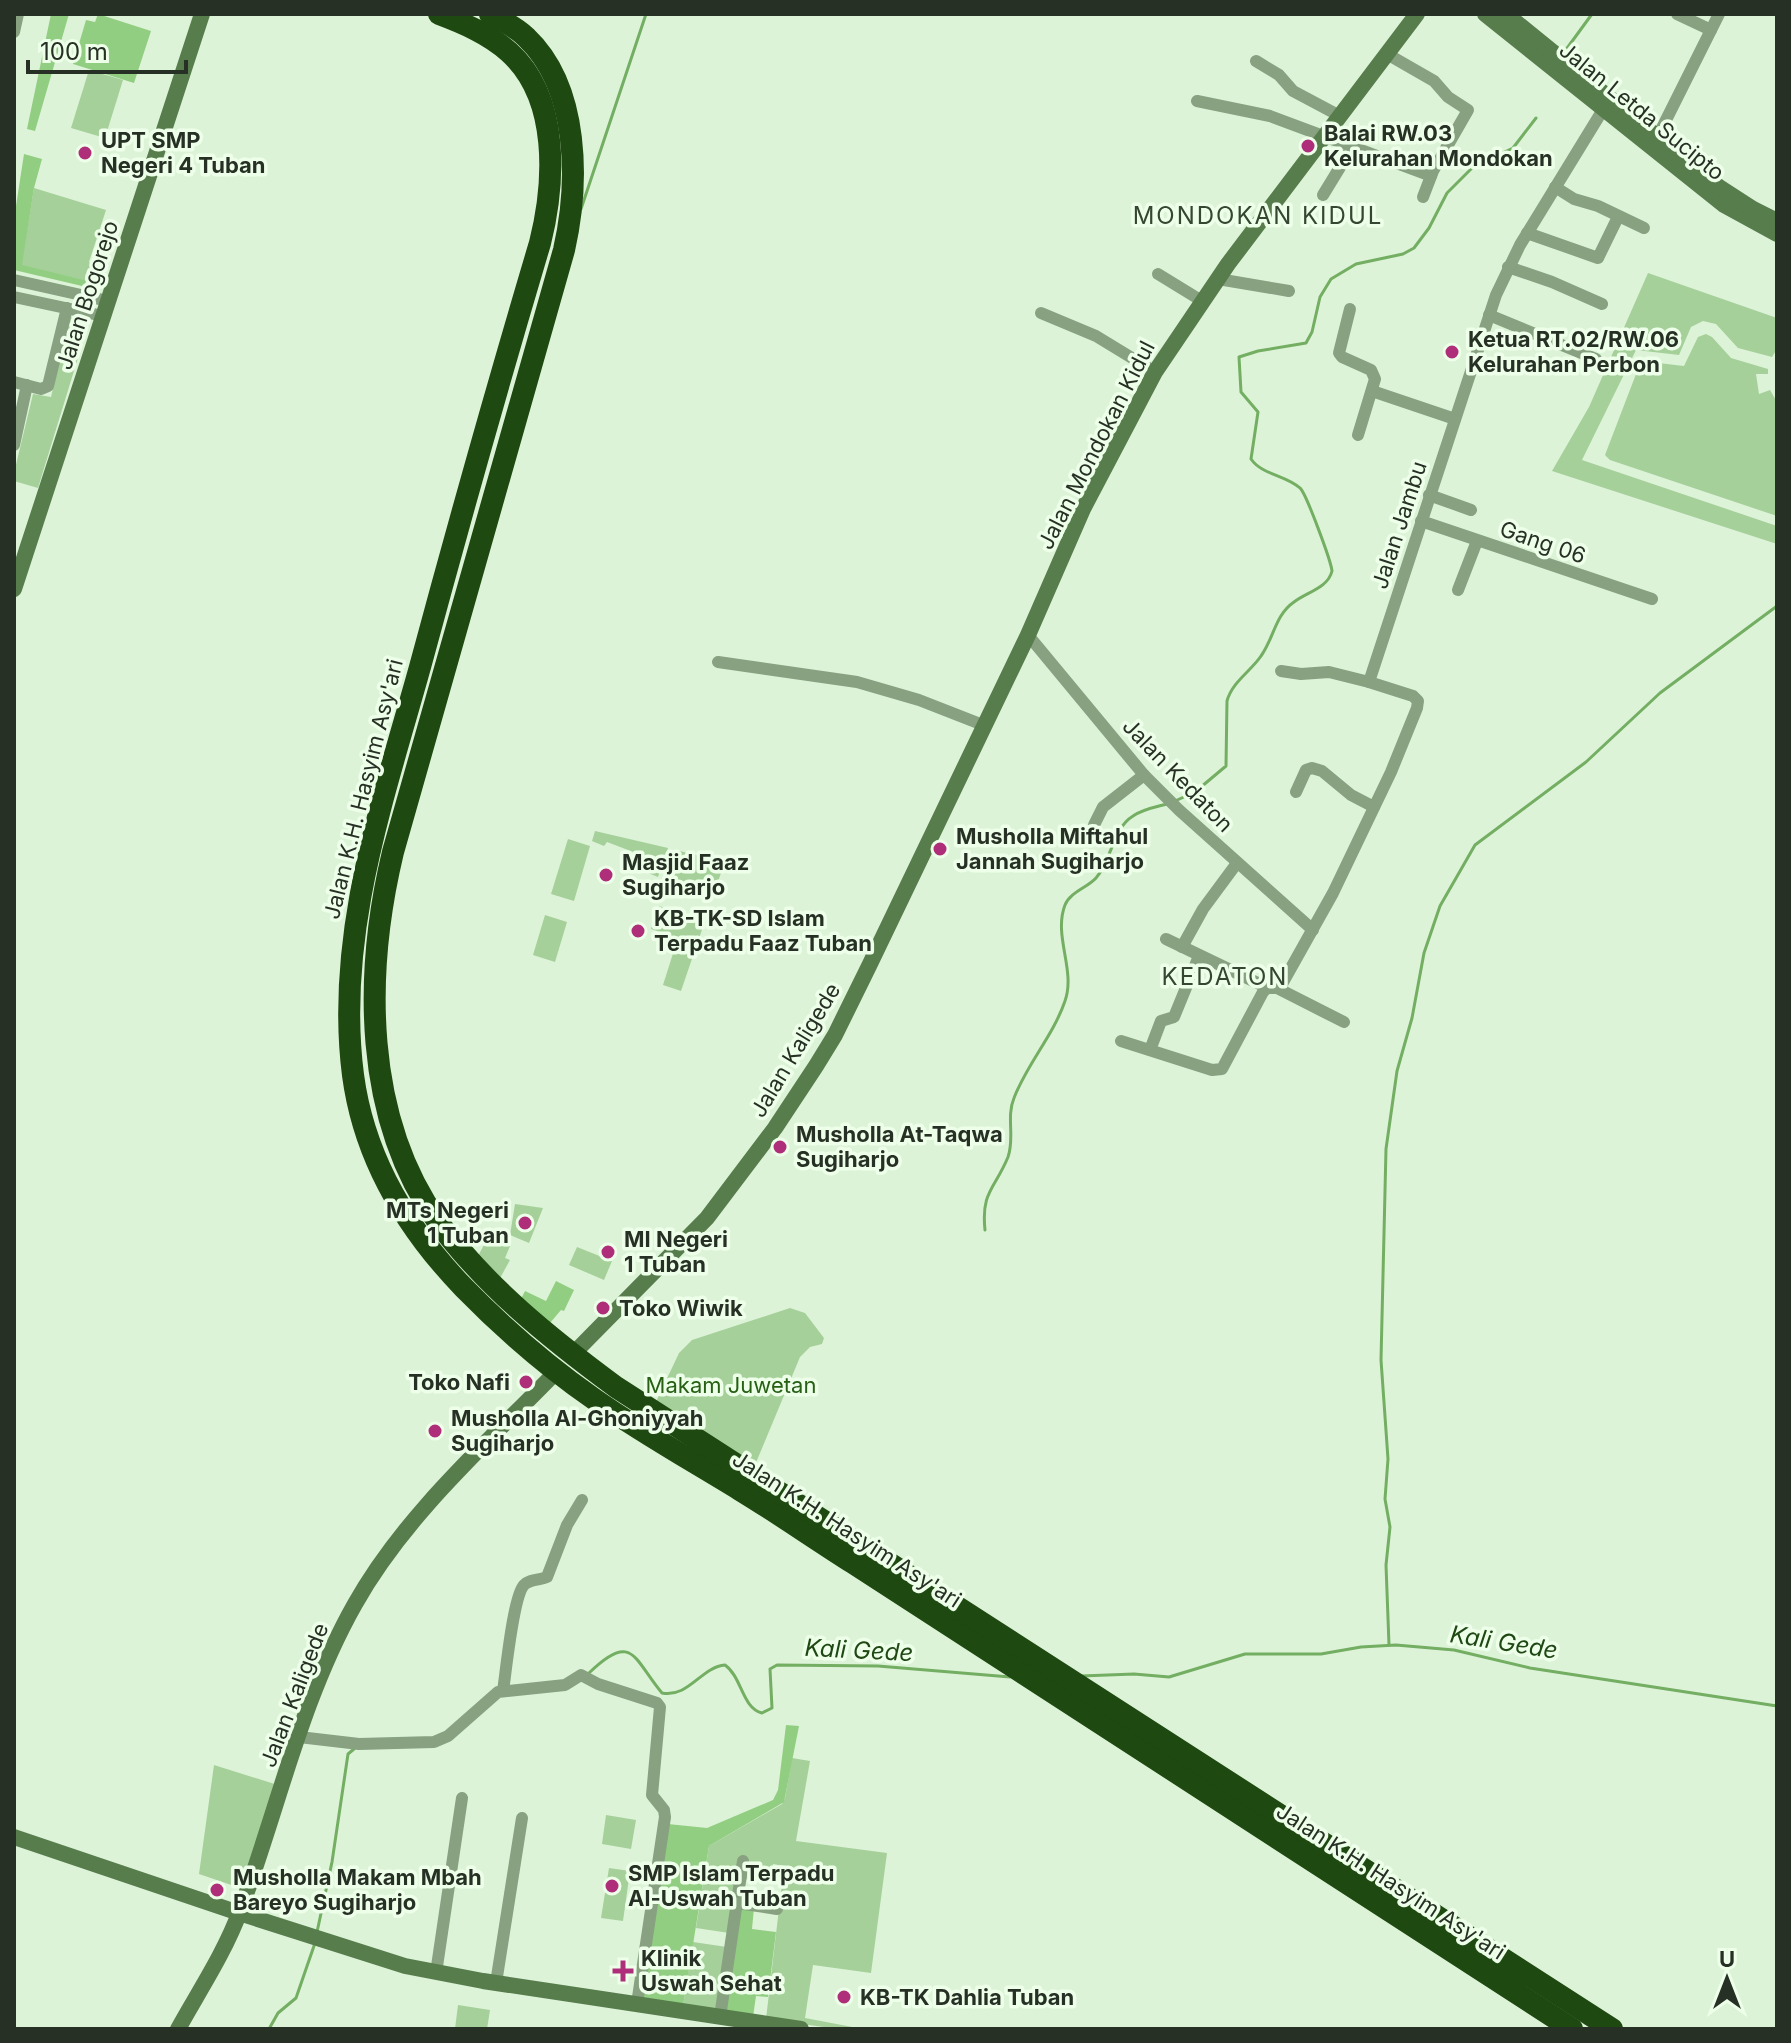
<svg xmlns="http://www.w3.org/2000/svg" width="1791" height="2043" font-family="Inter,sans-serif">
<rect width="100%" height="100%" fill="#ddf3d8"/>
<g fill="#a5d09a">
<path d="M89,70L123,80L105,138L71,128Z"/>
<path d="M34,188L106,210L89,262L107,268L101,284L21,266Z"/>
<path d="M1648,273L1777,318V349L1772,357L1738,348L1716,324L1703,321L1691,327L1679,355L1636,350L1582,460L1777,526V544L1552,471L1589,407Z"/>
<path d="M70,317L89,322L38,488L14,481V473L33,394L51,397Z"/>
<path d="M1706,334L1712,337L1731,358L1768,369V374H1756L1759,394L1770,390L1777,402V516L1610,460L1605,455L1641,361L1684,366L1698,337Z"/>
<path d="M595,831L668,848L658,877L631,866L636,853L607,842L604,846L592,841Z"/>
<path d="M568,839L590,846L574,901L551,894Z"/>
<path d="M680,851L725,862L711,901L668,886Z"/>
<path d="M659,906L705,921L697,944L651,929Z"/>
<path d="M545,915L567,922L555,962L533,955Z"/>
<path d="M676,944L695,950L681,991L663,985Z"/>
<path d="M515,1204L543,1208L529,1243L510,1235Z"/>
<path d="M486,1241L510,1246L505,1258L510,1260L499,1280L477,1258Z"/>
<path d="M577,1247L612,1261L604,1280L569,1265Z"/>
<path d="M790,1308L805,1313L824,1338L822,1344L810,1347L800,1357L755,1465L655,1404L679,1353L692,1340Z"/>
<path d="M792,1758L810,1761L796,1841L887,1853L871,1973L813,1965L805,2018L863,2029H838L766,2019L784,1866L773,1864L770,1882L744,1879L724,2012L683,2006L693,1942L727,1947L729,1933L696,1928L709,1846L782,1804L785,1798Z"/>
<path d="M214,1765L278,1785L243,1889L199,1874Z"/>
<path d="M606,1815L636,1820L631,1849L602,1844Z"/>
<path d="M609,1868L630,1871L623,1921L601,1918Z"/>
<path d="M458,2005L490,2010L487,2029H455Z"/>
</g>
<g fill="#92ce82">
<path d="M51,14H69L35,131L27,129Z"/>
<path d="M98,14L151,31L134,83L73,64L86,20L95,22Z"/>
<path d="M24,154L42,159L34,188L22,265L101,284L99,290L14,270V219Z"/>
<path d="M556,1281L574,1290L564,1311L561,1310L550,1323L521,1299L525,1291L546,1301Z"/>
<path d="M786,1725L799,1726L784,1802L709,1846L683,2006L642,2000L668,1824L707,1828L773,1800L778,1790Z"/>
<path d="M739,1907L754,1908L752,1929L776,1932L768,1997L756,1996L753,2017L724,2012Z"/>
</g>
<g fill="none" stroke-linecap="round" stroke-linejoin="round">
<g stroke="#73ae63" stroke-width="3">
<path d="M1565,51L1592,14"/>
<path d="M581,209L646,14"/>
<path d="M1175,801L1195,792L1226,766L1227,701C1232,682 1251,671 1261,656C1274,638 1275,615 1294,602C1307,592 1328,588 1332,571C1331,561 1306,493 1300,488C1286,475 1262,475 1251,459L1258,412L1241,392L1239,357L1258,351L1306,343L1312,332L1320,297L1331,279L1356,264L1403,254L1414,248L1429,228L1447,193L1473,167L1513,148L1536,118"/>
<path d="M985,1230C981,1191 995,1189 1008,1157C1015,1138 1006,1117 1014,1098C1027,1064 1053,1036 1065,1001C1076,970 1053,936 1065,905C1070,892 1087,888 1096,878C1112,860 1112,829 1133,816C1143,809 1156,807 1167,804"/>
<path d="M1389,1645L1386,1565L1390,1527L1385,1499L1388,1459L1381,1360L1386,1149L1397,1071L1412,1018L1424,953L1440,906L1475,845L1586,762L1660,693L1777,606"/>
<path d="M589,1673C633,1630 634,1660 662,1693C689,1698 701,1667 725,1665C742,1677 742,1708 762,1713L772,1708L770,1669L777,1665L878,1666L1010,1677"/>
<path d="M1081,1676L1134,1674L1169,1677L1245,1654H1321L1361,1647L1396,1645L1454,1650L1530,1668L1777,1706"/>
<path d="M317,1932L332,1862L348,1754L354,1749"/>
<path d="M269,2029L278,2013L296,1998L315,1943"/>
</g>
<g stroke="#87a181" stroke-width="12">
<path d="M1677,14L1711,30"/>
<path d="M14,32L18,14"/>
<path d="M1387,54L1434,81L1448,97L1468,110L1433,171L1423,197"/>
<path d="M1256,61L1279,75L1293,91L1340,116"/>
<path d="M1197,101L1270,116L1431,176"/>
<path d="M1658,136L1719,14"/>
<path d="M1555,187L1574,199L1598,206L1644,228"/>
<path d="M1323,195L1353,146"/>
<path d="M1527,233L1598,258L1618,217"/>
<path d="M1508,267L1552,282L1602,304"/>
<path d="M1158,274L1202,301"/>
<path d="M1218,279L1289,291"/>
<path d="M14,280L108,301"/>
<path d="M14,297L103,316"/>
<path d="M1350,309L1339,353L1342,357L1371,370L1375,379L1358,435"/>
<path d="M1041,313L1096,336L1155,372"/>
<path d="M1489,315L1596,359"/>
<path d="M14,382L41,389L48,386L67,308"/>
<path d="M1372,391L1455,419"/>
<path d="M14,445L27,385"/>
<path d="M1429,495L1471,510"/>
<path d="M1421,521L1652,599"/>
<path d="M1458,590L1477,541"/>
<path d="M1028,635L1144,775L1179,810L1313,930"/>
<path d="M718,662L857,682L919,700L983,725"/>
<path d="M1281,671L1301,674L1329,672L1369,682"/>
<path d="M1296,792L1306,770L1312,768L1322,771L1351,795L1374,807"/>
<path d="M1094,825L1103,807L1144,775"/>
<path d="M1166,939L1268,988"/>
<path d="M1182,947L1203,909L1237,863"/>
<path d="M1277,988L1344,1022"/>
<path d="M1121,1041L1212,1070L1222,1069L1263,992L1267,988H1277L1282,984L1333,893L1391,772L1417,708L1418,701L1413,696L1369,682L1496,295L1520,245L1604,108"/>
<path d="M1150,1050L1161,1021L1174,1017L1199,956"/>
<path d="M503,1691C506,1672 513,1597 524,1585C529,1579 541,1580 547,1577L567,1525L582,1500"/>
<path d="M299,1737L359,1744L434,1742L448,1736L498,1692L565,1685L581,1675L598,1684L657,1703L660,1707L652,1795L664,1810L665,1817L637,2004"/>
<path d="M737,1903L777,1909"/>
<path d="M436,1973L462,1798"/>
<path d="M496,1983L522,1818"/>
<path d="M720,2017L743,1861"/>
</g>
<g stroke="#577d4d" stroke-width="16">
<path d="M1485,14L1724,205L1777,234"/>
<path d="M1506,14L1719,187L1753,209L1777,221"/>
<path d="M14,589L202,14"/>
<path d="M573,1354L707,1218L775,1128L816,1066L835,1035L869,966L1028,635L1083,509L1155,372L1228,264L1417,14"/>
<path d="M14,1837L239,1913L405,1966L483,1981L801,2029"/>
<path d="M178,2029C199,1991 225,1952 240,1911C278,1809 301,1699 355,1604C405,1515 486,1444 557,1371"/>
</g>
<g stroke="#1e4911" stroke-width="22">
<path d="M439,14C463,23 489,34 509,52C560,98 555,183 540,243C498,384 458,526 420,667C383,800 335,935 353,1075C364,1158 407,1229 464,1288C504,1329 548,1367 594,1399C641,1432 691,1460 740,1490C778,1513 815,1539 853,1563C1092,1719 1332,1874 1572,2029"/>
<path d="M490,14C503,21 516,27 526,37C580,88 579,184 564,250L393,852C364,973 363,1117 438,1222C486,1287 551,1339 616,1387L1612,2029"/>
</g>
</g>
<g fill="#af2e7a" stroke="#edffe9" stroke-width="3">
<circle cx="1308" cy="146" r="8"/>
<circle cx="85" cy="153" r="8"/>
<circle cx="1452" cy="352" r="8"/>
<circle cx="940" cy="849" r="8"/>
<circle cx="606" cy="875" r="8"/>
<circle cx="638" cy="931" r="8"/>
<circle cx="780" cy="1147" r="8"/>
<circle cx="525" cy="1223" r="8"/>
<circle cx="608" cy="1252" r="8"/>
<circle cx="603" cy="1308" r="8"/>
<circle cx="526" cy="1382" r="8"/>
<circle cx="435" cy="1431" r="8"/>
<circle cx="612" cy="1886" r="8"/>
<circle cx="217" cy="1890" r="8"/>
<path d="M619 1959h8v8h8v8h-8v8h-8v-8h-8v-8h8z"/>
<circle cx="844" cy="1997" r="8"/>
</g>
<g text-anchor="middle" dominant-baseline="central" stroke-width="7" stroke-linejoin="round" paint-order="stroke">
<g font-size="22" fill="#273025" stroke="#edffe9">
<text transform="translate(1642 111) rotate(39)">Jalan Letda Sucipto</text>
<text transform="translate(87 295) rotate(-72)">Jalan Bogorejo</text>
<text transform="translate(1096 445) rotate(-63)">Jalan Mondokan Kidul</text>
<text transform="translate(1399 525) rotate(-72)">Jalan Jambu</text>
<text transform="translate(1543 542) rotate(19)">Gang 06</text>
<text transform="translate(1178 775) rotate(46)">Jalan Kedaton</text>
<text transform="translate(363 789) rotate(-76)">Jalan K.H. Hasyim Asy'ari</text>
<text transform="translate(795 1050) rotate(-59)">Jalan Kaligede</text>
<text transform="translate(847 1529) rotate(33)">Jalan K.H. Hasyim Asy'ari</text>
<text transform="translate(294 1695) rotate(-69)">Jalan Kaligede</text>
<text transform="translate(1391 1881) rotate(33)">Jalan K.H. Hasyim Asy'ari</text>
</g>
<g font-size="22" font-weight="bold" fill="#273025" stroke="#edffe9" text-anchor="start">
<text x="1324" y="133">Balai RW.03<tspan x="1324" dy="25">Kelurahan Mondokan</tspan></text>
<text x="101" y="140">UPT SMP<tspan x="101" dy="25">Negeri 4 Tuban</tspan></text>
<text x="1468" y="339">Ketua RT.02/RW.06<tspan x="1468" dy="25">Kelurahan Perbon</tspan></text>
<text x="956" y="836">Musholla Miftahul<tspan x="956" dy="25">Jannah Sugiharjo</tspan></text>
<text x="622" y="862">Masjid Faaz<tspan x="622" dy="25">Sugiharjo</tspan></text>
<text x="654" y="918">KB-TK-SD Islam<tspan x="654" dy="25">Terpadu Faaz Tuban</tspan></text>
<text x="796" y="1134">Musholla At-Taqwa<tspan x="796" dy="25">Sugiharjo</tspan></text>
<text x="509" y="1210" text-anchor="end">MTs Negeri<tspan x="509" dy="25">1 Tuban</tspan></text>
<text x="624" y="1239">MI Negeri<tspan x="624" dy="25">1 Tuban</tspan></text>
<text x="619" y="1308">Toko Wiwik</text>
<text x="510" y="1382" text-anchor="end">Toko Nafi</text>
<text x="451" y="1418">Musholla Al-Ghoniyyah<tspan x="451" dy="25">Sugiharjo</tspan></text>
<text x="628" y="1873">SMP Islam Terpadu<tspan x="628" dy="25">Al-Uswah Tuban</tspan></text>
<text x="233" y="1877">Musholla Makam Mbah<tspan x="233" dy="25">Bareyo Sugiharjo</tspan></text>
<text x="641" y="1958">Klinik<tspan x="641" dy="25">Uswah Sehat</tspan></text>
<text x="860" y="1997">KB-TK Dahlia Tuban</text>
</g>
<g font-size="22" fill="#276015" stroke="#edffe9">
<text x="731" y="1385">Makam Juwetan</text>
</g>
<g font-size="24" letter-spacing="2" fill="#354730" stroke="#edffe9">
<text x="1258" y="215">MONDOKAN KIDUL</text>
<text x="1225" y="976">KEDATON</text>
</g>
<g font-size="24" font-style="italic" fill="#204815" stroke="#edffe9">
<text transform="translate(1504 1642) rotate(9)">Kali Gede</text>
<text transform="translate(859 1650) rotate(3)">Kali Gede</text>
</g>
</g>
<rect width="1791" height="2043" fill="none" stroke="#273025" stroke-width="32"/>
<g transform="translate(1727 1979)" stroke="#edffe9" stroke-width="6" paint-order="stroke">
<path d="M0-6L14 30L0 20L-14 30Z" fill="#273025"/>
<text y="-12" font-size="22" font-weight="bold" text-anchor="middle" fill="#273025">U</text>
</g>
<path d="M28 60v12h158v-12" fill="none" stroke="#273025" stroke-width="4"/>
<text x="40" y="60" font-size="24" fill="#273025" stroke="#edffe9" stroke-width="6" paint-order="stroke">100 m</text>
</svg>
